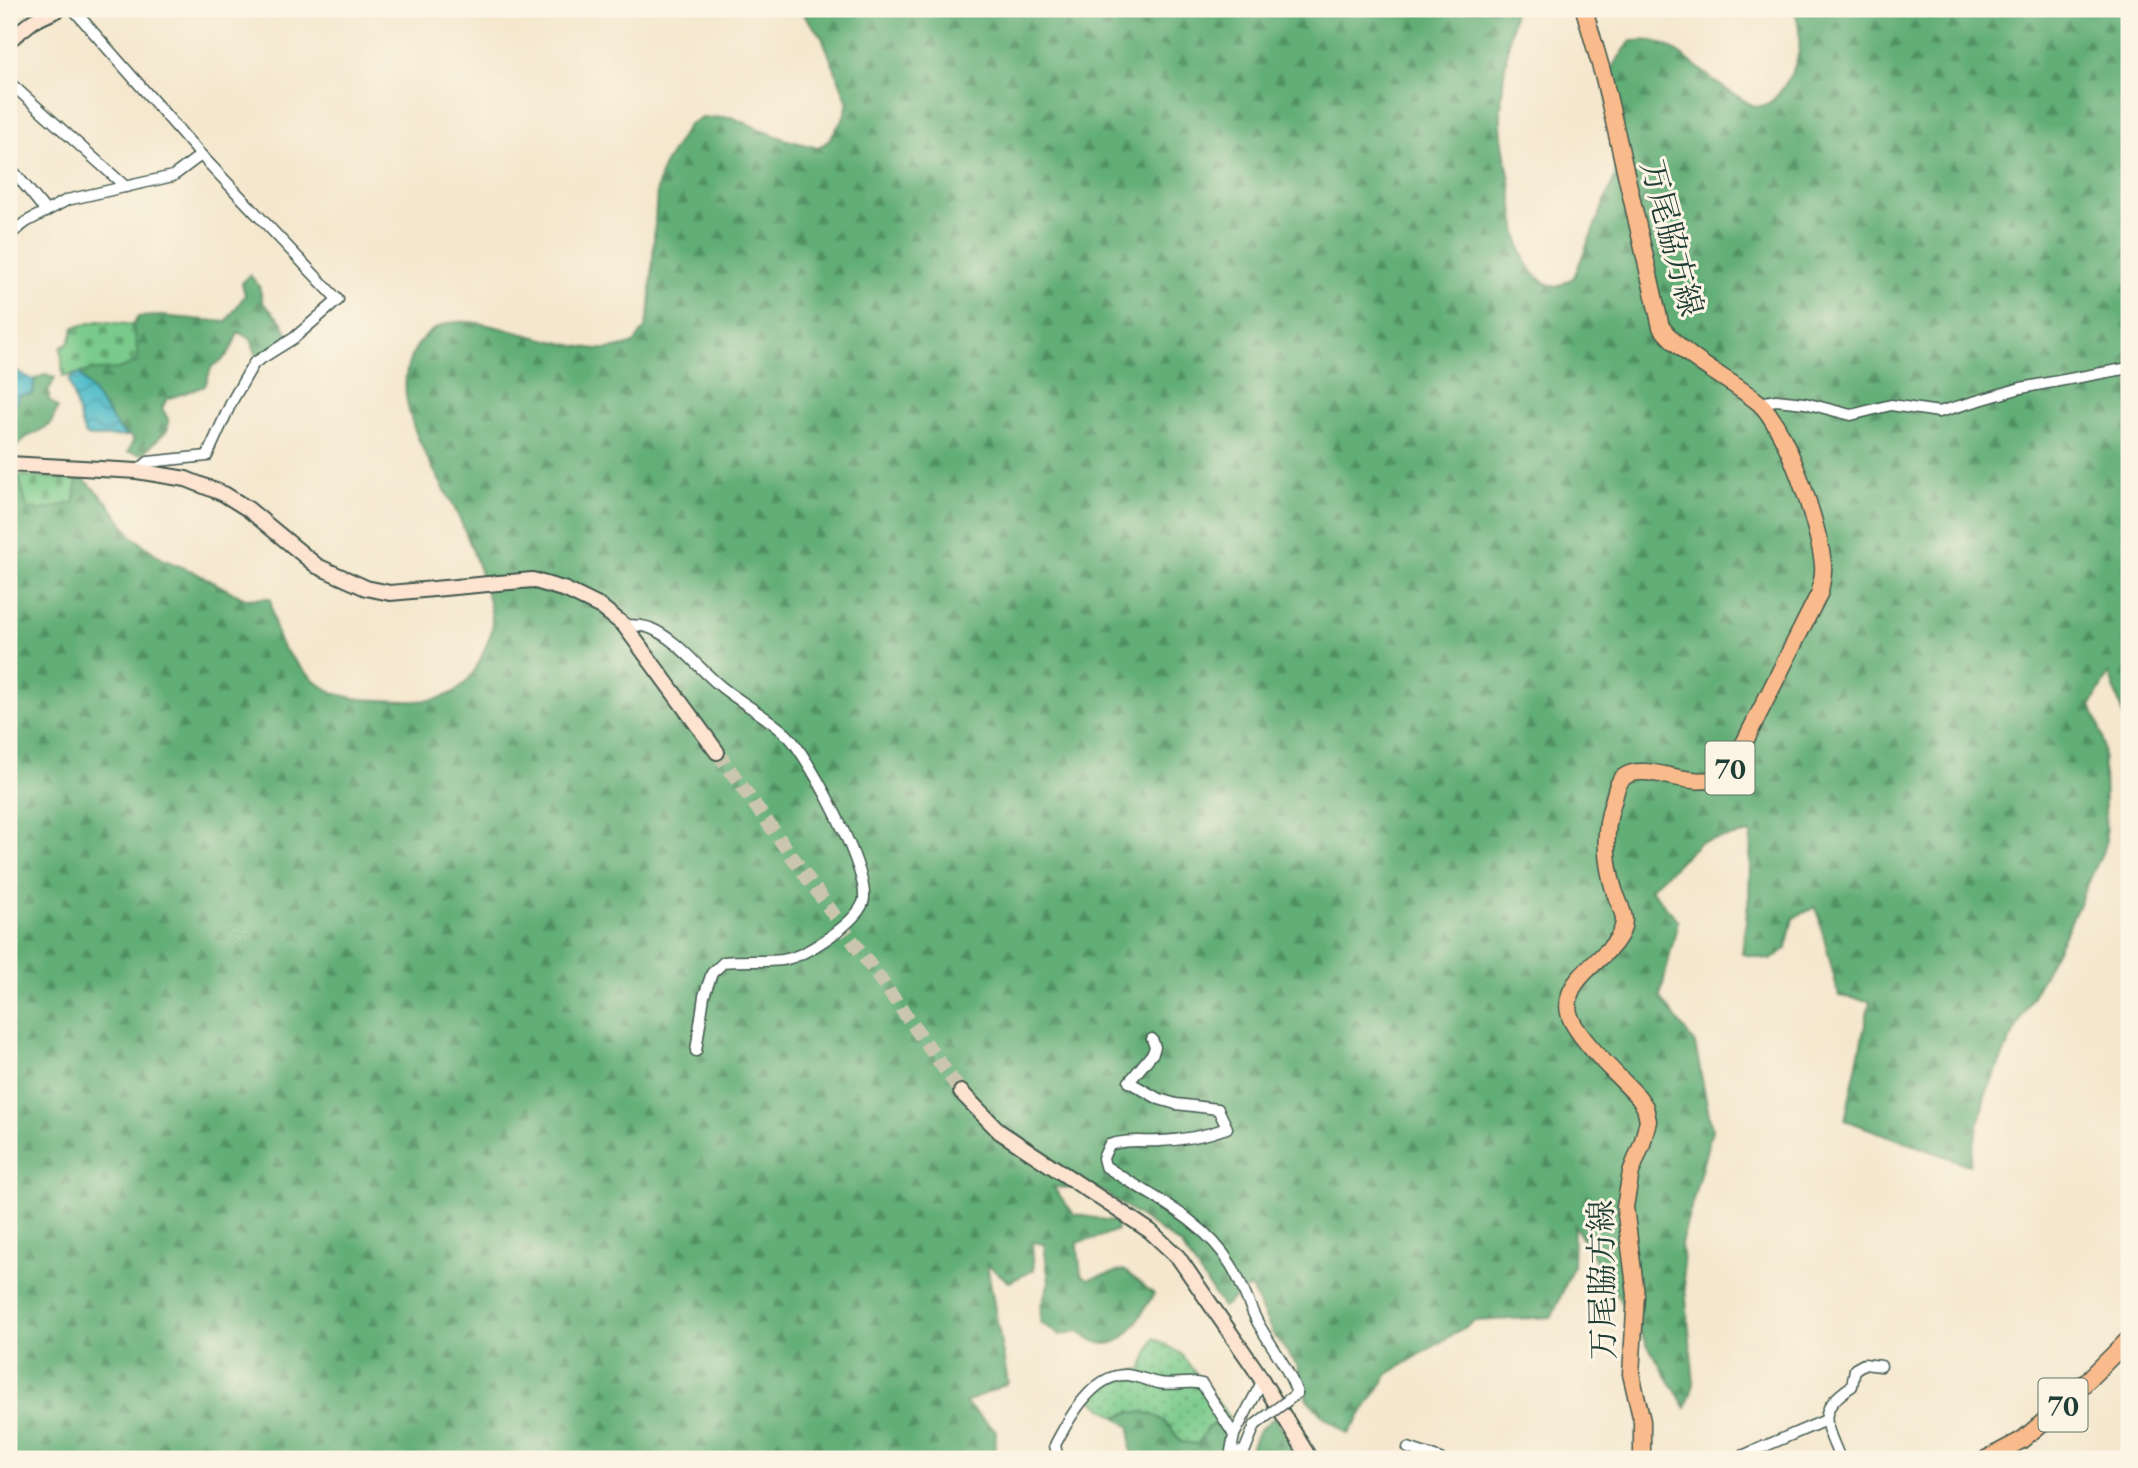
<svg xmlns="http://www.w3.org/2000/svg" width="2138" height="1468" font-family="'EB Garamond','Noto Serif JP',serif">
<defs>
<pattern id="grass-dots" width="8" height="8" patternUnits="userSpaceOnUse" patternTransform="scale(1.75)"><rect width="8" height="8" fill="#79ca8b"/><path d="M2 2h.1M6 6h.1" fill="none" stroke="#63a572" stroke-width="1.8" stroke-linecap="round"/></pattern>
<pattern id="forest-firs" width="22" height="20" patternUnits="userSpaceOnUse" patternTransform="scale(1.75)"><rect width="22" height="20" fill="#62ae77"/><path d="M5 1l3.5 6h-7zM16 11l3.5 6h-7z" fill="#508f62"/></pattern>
<pattern id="cemetery-stones" width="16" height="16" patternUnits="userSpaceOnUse" patternTransform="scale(1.75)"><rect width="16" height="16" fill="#79ca8b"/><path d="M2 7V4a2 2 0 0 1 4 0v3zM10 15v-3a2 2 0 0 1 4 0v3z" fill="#63a572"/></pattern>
<pattern id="water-waves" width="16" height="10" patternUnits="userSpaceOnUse" patternTransform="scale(1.75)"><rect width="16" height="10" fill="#4fbbc9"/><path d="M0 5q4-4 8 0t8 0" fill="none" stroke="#4199a4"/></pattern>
</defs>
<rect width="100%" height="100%" fill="#fcf5e5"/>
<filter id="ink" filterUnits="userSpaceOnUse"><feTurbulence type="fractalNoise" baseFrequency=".0143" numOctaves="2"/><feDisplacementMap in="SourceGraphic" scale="14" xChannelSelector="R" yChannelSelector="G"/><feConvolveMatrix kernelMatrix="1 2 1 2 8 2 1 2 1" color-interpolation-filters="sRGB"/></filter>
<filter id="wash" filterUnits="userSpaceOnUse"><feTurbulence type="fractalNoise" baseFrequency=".00686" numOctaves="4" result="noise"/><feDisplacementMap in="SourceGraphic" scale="28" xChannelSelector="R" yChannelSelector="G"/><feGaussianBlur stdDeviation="1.57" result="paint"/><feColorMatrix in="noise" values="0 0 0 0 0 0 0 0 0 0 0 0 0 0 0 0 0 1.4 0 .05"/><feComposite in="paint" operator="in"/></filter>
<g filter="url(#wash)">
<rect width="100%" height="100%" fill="#f4e7cd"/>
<path fill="url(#grass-dots)" stroke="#4c8460" stroke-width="2" d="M1154,1338L1180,1353L1229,1417L1207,1428L1198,1444L1181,1442L1169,1425L1129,1412L1116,1417L1089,1398C1105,1385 1120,1372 1142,1369Z"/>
<g fill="url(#forest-firs)" stroke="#407656" stroke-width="2">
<path d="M799,9H1514C1509,43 1500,88 1501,122C1501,141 1507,162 1510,181C1515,215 1514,278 1557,287L1574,277L1616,174L1613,136L1604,78L1631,41C1639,41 1650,39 1657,42C1687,53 1709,81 1737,96C1742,99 1750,105 1756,106C1771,109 1784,87 1790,76C1802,56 1802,30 1794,9H2129V733L2109,673L2091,705L2103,738L2106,844L2068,928L2010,1040L1985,1096L1969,1165L1845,1120L1870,1001L1839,996L1816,907L1793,918L1786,949L1771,960L1742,954L1749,896L1751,833L1700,842L1650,889L1678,920L1660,997L1695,1044L1712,1130L1681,1244L1694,1384L1686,1408L1574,1225L1573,1267L1552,1317L1475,1321L1388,1374L1348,1434L1322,1415L1307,1399L1297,1365L1273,1334L1250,1286L1223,1307L1181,1245L1099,1189L1053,1187L1074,1214L1116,1222L1117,1230L1094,1239L1077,1242L1081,1274L1088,1279L1124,1270L1154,1294C1133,1325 1120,1365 1078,1331L1059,1335L1040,1322L1041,1306L1049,1282L1044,1244L1032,1242L1034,1270L1009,1282L987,1264L1008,1383L965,1403L996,1431L994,1459H9V474L19,475L27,508L39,511L72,503L77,480L83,478L108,503L132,536L162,559L192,571L245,599L270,598C273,613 275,637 284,649C294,661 309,677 322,686C339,698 364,700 383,700C431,703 464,704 483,653C486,645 491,636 492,628C494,601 467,533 454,507C430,461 380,390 421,341C448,308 490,326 524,334C547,340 574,347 597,349C609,350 623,347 634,343L645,328L650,308L657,189L663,167L689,124L702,118L731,117L784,139L818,148L828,141L843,119L848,103L822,37Z"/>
<path d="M250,275L259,286L263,303L282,322L289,337L257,357L251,339L238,332C233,347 228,359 212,366L205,386L167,399L162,408L168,419V429L143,454L128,452L134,439L119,429L80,374L93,370L118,369L136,351L133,325L138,317L161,316L226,322L245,295L242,283Z"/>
<path d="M46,374L55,378L49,390V400L58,408L50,425L25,438L9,454V414L20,395L33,393L34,380Z"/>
<path d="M1129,1412C1159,1411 1164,1419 1181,1442L1197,1444L1207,1428L1218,1422L1227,1430L1230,1455L1238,1459H1131L1130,1427L1116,1417Z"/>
<path d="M1275,1417L1302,1459H1246L1259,1430Z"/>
</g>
<g fill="url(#cemetery-stones)" stroke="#4c8460" stroke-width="2">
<path d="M99,321L133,325L139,361L118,369L93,370L63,377L61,347L69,343L74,327Z"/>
<path d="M19,475L77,480L74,502L39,511L27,508Z"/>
</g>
<g fill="url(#water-waves)" stroke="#377c7e" stroke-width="2">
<path d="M9,368L34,380L33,394L20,395L9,414Z"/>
<path d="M80,374L119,429L127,436L89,437L84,433L69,381L72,376Z"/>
</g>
</g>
<g filter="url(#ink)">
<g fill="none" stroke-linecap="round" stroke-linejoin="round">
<path stroke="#c9c5ae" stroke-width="14" stroke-dasharray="14 7" stroke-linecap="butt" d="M717,752L961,1092"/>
<defs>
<g id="street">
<path d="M73,9L201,155L338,300L294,338L254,363L232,401L207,456L148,462L137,471"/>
<path d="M9,82L126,187"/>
<path d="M9,166L46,211"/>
<path d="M9,235L26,222L67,200L173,176L201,155"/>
<path d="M1759,403L1776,400L1805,403L1851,415L1891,405L1939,412L2021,388L2129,368"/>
<path d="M624,625C633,625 642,625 650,628C679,640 700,671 724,689C745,705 769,718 788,736C809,757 873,876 863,903C854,924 805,957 782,960C763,962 743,960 724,962L712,973L704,996L696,1051"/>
<path d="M1152,1039L1155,1047L1153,1053L1129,1082L1159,1099L1176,1104L1218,1109L1227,1128C1205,1136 1183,1140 1160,1141C1142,1142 1126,1139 1109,1145L1103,1158L1105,1166C1148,1195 1204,1219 1231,1265C1242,1283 1248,1304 1258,1323C1272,1348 1287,1365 1297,1393L1287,1401"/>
<path d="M1262,1382L1234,1435L1231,1451L1244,1452L1255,1425L1264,1418"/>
<path d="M1408,1448L1440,1459"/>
<path d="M1058,1459L1055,1445C1068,1420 1093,1373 1127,1375C1137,1376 1148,1381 1159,1383C1174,1386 1187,1380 1202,1384L1234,1435"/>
<path d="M1735,1459L1826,1420"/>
<path d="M1840,1459C1826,1423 1814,1411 1852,1386L1855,1369L1864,1364L1881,1366"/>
</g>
<g id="secondary">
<path d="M9,40L33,21L59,9"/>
<path d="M9,464L137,471L186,479L224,494L248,509L317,566L366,588L390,593L532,580L566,590L601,607L624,625L717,752"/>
<path d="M961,1092L1000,1132L1150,1231L1178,1257L1255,1369L1310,1459"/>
</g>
<g id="primary">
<path d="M1584,9L1604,78L1661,327C1688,361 1725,376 1758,402C1786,425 1820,529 1823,565C1824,574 1821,583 1820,592L1733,765C1729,768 1725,774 1721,776C1696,791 1648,763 1627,775C1617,780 1616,792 1613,802C1603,832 1605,860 1614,890C1617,899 1624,912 1624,920C1623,956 1560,972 1569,1013C1574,1036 1621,1078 1639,1098L1645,1107L1648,1121L1642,1144L1631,1172L1625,1207L1636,1295L1631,1374L1642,1421V1459"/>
<path d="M1986,1459L2022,1440L2062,1406L2129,1339"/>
</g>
</defs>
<use href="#street" stroke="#3f564b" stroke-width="13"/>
<use href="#secondary" stroke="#3f564b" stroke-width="18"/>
<use href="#primary" stroke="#3f564b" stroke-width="19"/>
<use href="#street" stroke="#fff" stroke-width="10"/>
<use href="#secondary" stroke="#fde4d1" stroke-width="14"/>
<use href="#primary" stroke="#fabb8c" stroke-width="16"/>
<defs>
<path id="street-bridge" d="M1264,1418L1287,1401"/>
</defs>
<use href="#street-bridge" stroke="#3f564b" stroke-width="13" stroke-linecap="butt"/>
<use href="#street-bridge" stroke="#fff" stroke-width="10"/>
</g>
</g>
<g text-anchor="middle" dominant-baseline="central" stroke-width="6" stroke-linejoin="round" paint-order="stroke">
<g fill="#fcf5e5" stroke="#617469" stroke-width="2">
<rect x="1705.5" y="741.5" width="49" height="53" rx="5"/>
<rect x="2038.5" y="1378.5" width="49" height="53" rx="5"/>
</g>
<g font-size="30" font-weight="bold" fill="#1f3d34">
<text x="1730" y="768">70</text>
<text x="2063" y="1405">70</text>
</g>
<g font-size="32" fill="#1f3d34" stroke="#fcf5e5">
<text transform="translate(1672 238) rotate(75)">万尾脇方線</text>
<text transform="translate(1602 1280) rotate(-91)">万尾脇方線</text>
</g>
</g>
<rect width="2138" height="1468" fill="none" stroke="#fcf5e5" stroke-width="35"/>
</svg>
